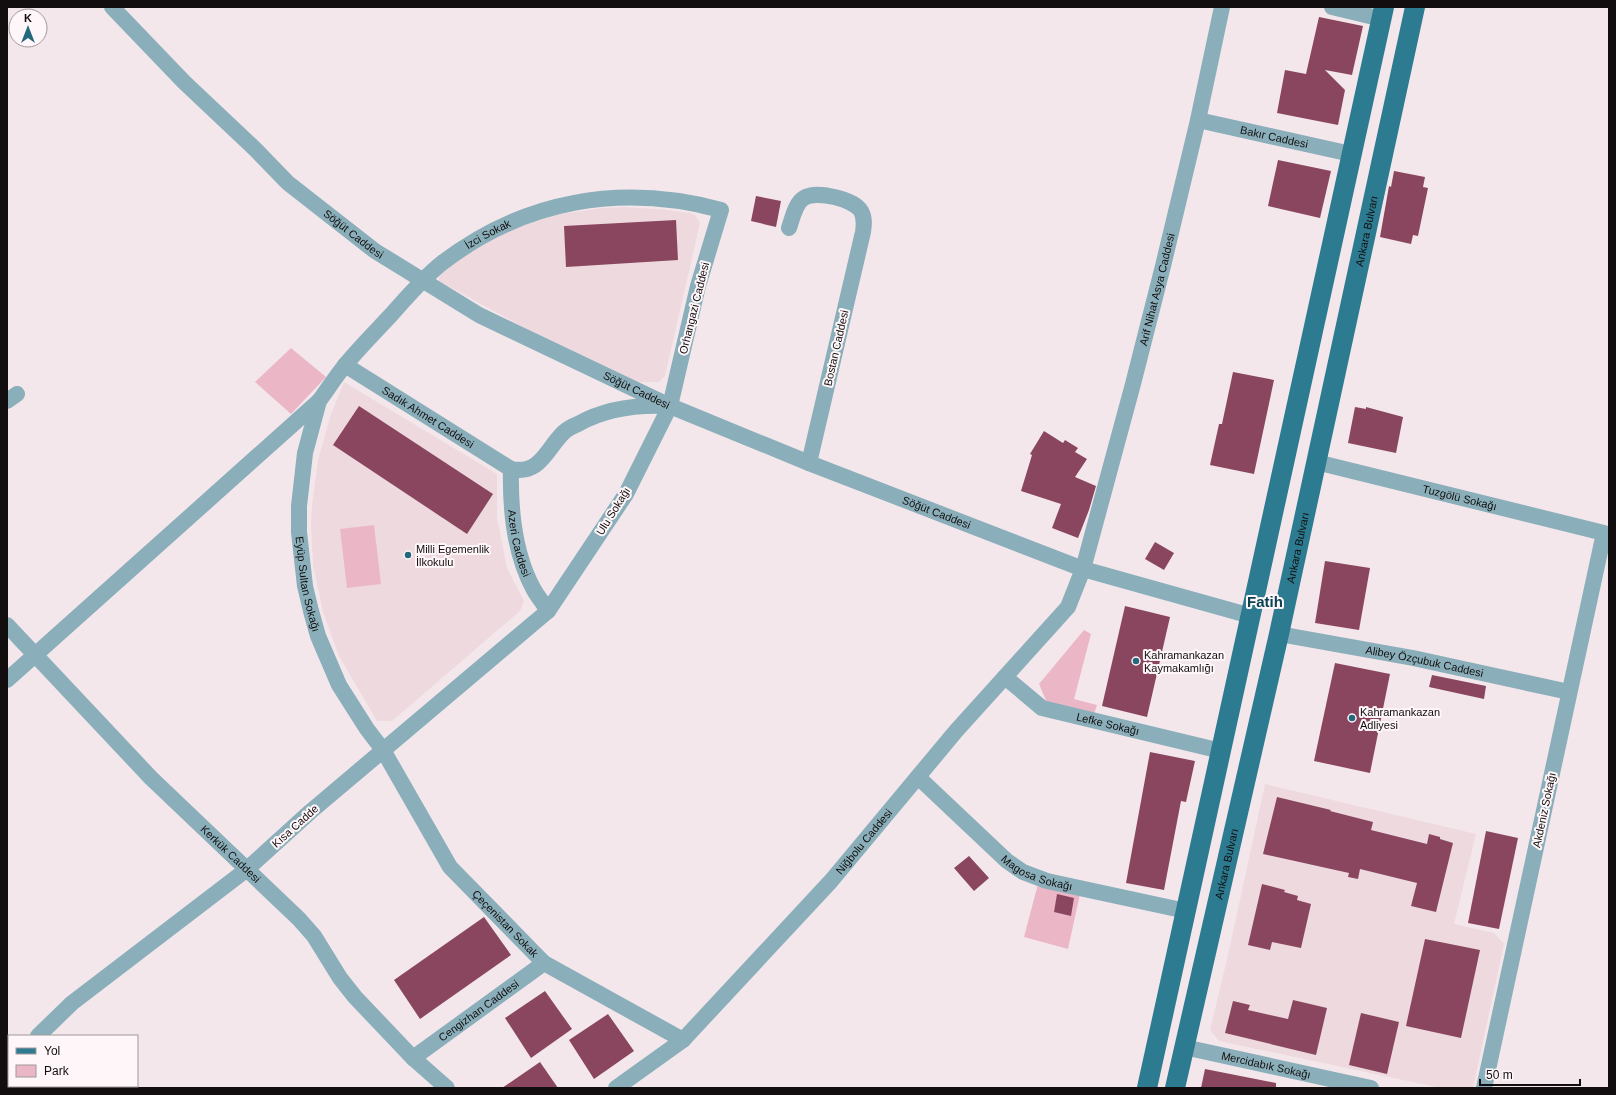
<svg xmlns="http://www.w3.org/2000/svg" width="1616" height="1095" font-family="Arial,sans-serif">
<rect width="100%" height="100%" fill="#f4e7eb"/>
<g fill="#eed9df">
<path d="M625,207L668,210L690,213L695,215L700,223L665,376L659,382H628L538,335L439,281V269L497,235L539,220L560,214L603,208Z"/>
<path d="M344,382L497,474V517L507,568L524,601L520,611L392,721H377L339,656L323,612L313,565L311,525L312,505L318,460L330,417Z"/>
<path d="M1265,784L1476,834L1454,924L1494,933L1504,944L1473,1088H1441L1219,1041L1210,1030L1228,955Z"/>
</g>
<g fill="#ebb7c7">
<path d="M291,348L326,377L291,414L255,382Z"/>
<path d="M374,525L381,584L347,588L340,529Z"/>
<path d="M1084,630L1091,634L1074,699L1097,705L1094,714L1047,703L1039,684Z"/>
<path d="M1038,884L1080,894L1068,949L1024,937Z"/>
</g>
<g fill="#8a465e">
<path d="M1319,17L1363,26L1352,75L1325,70L1345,90L1338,125L1277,113L1285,70L1306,74Z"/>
<path d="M1278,160L1331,171L1320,218L1268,206Z"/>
<path d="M1394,171L1425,177L1423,187L1428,188L1418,236L1413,235L1411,244L1380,237L1389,186L1391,187Z"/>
<path d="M756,196L781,201L776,227L751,221Z"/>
<path d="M676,220L678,260L566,267L564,226Z"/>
<path d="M1233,372L1274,380L1254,474L1210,465L1219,424H1222Z"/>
<path d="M359,406L493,494L467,534L333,445Z"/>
<path d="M1355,407L1366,409V407L1403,417L1396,453L1348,443Z"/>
<path d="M1044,431L1063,443L1065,440L1078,448L1075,452L1087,459L1075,477L1096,486L1089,510L1078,538L1052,528L1061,504L1021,491L1032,455L1030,454Z"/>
<path d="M1155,542L1174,553L1164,570L1145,559Z"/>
<path d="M1325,561L1370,568L1359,630L1315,623Z"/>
<path d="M1125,606L1170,617L1147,717L1102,706Z"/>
<path d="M1335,663L1390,674L1370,773L1314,761Z"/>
<path d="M1432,675L1486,686L1484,699L1429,687Z"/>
<path d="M1150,752L1195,761L1186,802L1181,801L1164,890L1126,883Z"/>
<path d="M1277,797L1331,810L1330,811L1373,822L1371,830L1427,844L1429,834L1440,837V839L1453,843L1436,912L1411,906L1417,883L1360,869L1358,879L1348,877L1349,873L1263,854Z"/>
<path d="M1486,831L1518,838L1499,929L1468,923Z"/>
<path d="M969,856L989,878L974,891L954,868Z"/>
<path d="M1262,884L1285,890L1284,892L1298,896L1297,900L1311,904L1301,948L1272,942L1270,950L1248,945Z"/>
<path d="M1057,894L1074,898L1071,916L1054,912Z"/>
<path d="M484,917L511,955L420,1019L394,980Z"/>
<path d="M1425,939L1480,950L1461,1038L1406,1026Z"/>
<path d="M545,991L572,1029L531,1058L505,1018Z"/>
<path d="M1293,1000L1327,1008L1316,1055L1225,1033L1233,1001L1250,1005L1248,1010L1288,1019Z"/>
<path d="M1361,1013L1399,1022L1387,1074L1349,1065Z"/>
<path d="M608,1014L634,1051L594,1079L569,1040Z"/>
<path d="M540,1062L558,1088H502Z"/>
<path d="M1205,1069L1276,1083V1088H1201Z"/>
</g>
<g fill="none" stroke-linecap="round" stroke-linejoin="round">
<g stroke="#8aafba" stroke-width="16">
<path id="s1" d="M112,7L184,82L256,150L288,183L375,251L479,315L670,406L809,463L1083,569L1251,616"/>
<path d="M1332,7L1382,19"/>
<path id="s2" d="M1198,120L1351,154"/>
<path d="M789,228C792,220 795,203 804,198C816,190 854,199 861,211C865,218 864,225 863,232L809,463"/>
<path id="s3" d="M345,365L511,469C540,475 546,450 563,433C567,429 573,426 578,424C605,409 634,405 664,406"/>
<path d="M7,401L17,394"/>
<path id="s4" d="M319,401L305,453L299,506V532L305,586L311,611L318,636L339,685L367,729L383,750L450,867L544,963L683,1040"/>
<path id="s5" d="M1316,462L1604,533L1484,1088"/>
<path id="s6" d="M511,469C510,510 514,554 534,590C538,597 544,604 548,611"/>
<path id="s7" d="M7,625L151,778L299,919L314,936L340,978L355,997L413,1058L447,1088"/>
<path id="s8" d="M1279,634L1413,658L1569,692"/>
<path id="s9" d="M1005,677L1042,708L1221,751"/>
<path id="s10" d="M7,680L319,401C328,389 336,376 346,364C360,347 376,331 391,315C407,297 423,278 442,263C524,200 621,183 721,210L698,286L670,406L626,494L548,611L310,812L246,870L72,1003L38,1036"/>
<path id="s11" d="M918,777L1007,861L1023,872L1047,881L1186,911"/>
<path id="s12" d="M1184,1047L1371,1088"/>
<path d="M7,1058L9,1056"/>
<path id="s13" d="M413,1058L544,963"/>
<path id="s14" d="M616,1088L683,1040L831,881L956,731L1068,607L1083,569L1133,384L1163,266L1198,120L1222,7"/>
</g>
<g stroke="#2c7b90" stroke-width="20">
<path d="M1147,1088L1384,7"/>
<path id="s15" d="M1175,1088L1279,634L1415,7"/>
</g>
</g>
<g fill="#26687b" stroke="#fef6f8" stroke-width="1.5">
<circle cx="408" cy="555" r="4"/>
<circle cx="1136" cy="661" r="4"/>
<circle cx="1352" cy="718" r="4"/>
</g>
<g text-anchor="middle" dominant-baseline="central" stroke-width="4" stroke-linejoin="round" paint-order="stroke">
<g font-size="11" fill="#120e0f" stroke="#fef6f8">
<text stroke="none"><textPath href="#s2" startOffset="78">Bakır Caddesi</textPath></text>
<text stroke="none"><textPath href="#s15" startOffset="878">Ankara Bulvarı</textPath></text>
<text stroke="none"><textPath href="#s1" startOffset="332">Söğüt Caddesi</textPath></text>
<text stroke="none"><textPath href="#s10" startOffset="658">İzci Sokak</textPath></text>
<text stroke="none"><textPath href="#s14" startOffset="992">Arif Nihat Asya Caddesi</textPath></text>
<text transform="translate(694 308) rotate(-76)">Orhangazi Caddesi</text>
<text transform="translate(836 348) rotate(-77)">Bostan Caddesi</text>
<text stroke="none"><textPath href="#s1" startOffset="656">Söğüt Caddesi</textPath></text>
<text stroke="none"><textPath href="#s3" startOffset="98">Sadık Ahmet Caddesi</textPath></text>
<text stroke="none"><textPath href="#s5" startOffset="148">Tuzgölü Sokağı</textPath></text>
<text transform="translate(613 511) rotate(-58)">Ulu Sokağı</text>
<text stroke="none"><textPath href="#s1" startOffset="980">Söğüt Caddesi</textPath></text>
<text stroke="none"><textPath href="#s6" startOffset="75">Azeri Caddesi</textPath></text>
<text stroke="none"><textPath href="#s15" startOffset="554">Ankara Bulvarı</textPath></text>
<text stroke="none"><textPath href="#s4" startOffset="186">Eyüp Sultan Sokağı</textPath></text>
<text stroke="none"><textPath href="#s8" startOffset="148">Alibey Özçubuk Caddesi</textPath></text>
<text stroke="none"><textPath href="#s9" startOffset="116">Lefke Sokağı</textPath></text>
<text transform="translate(1544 810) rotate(-78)">Akdeniz Sokağı</text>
<text transform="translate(295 826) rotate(-42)">Kısa Cadde</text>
<text stroke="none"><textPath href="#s14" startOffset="351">Niğbolu Caddesi</textPath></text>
<text stroke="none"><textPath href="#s7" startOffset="320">Kerkük Caddesi</textPath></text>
<text stroke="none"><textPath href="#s15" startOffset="230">Ankara Bulvarı</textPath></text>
<text stroke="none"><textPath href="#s11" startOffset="155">Magosa Sokağı</textPath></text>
<text stroke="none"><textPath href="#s4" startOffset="585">Çeçenistan Sokak</textPath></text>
<text stroke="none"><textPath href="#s13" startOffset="81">Cengizhan Caddesi</textPath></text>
<text stroke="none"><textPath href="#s12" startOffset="84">Mercidabık Sokağı</textPath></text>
</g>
<g font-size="11" fill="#120e0f" stroke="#fef6f8" text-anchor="start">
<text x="416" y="549">Milli Egemenlik<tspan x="416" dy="13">İlkokulu</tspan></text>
<text x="1144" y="655">Kahramankazan<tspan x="1144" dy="13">Kaymakamlığı</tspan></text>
<text x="1360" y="712">Kahramankazan<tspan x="1360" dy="13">Adliyesi</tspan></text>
</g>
<g font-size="15" font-weight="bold" fill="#094351" stroke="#fef6f8">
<text x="1265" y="601">Fatih</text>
</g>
</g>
<rect width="1616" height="1095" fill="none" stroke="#120e0f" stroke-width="16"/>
<rect x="8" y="1035" width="130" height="52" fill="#fef6f8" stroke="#a0999b"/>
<rect x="16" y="1048" width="20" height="6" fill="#2c7b90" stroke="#a0999b"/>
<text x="44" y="1055" font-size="12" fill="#120e0f">Yol</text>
<rect x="16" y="1065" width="20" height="12" fill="#ebb7c7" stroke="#a0999b"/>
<text x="44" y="1075" font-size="12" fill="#120e0f">Park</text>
<g transform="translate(28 28)"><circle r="19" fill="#fef6f8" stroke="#a0999b"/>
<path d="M0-3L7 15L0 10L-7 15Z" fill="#26687b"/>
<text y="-6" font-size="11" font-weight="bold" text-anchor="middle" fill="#120e0f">K</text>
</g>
<path d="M1480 1079v6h100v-6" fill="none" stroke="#120e0f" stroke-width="2"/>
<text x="1486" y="1079" font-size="12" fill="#120e0f" stroke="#fef6f8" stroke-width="3" paint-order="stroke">50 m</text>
</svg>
